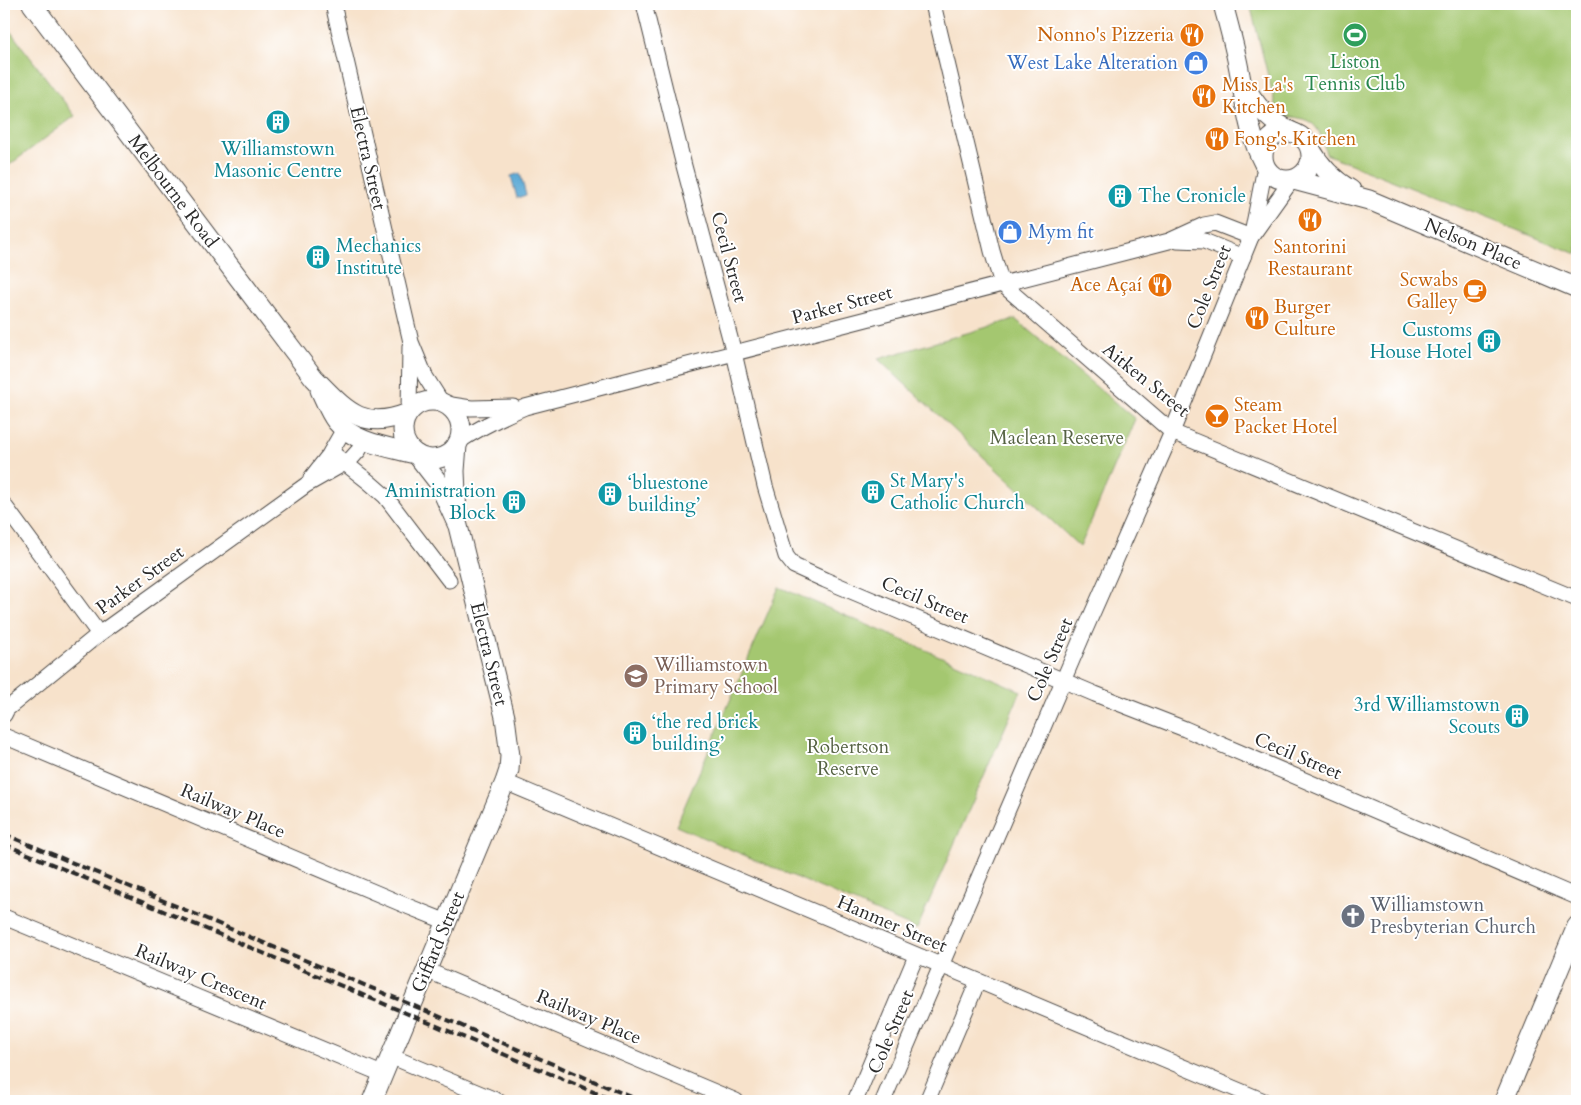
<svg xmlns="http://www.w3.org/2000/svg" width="1581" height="1105" font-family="Cardo,serif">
<rect width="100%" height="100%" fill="#fff"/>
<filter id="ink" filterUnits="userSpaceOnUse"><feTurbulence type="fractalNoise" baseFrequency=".02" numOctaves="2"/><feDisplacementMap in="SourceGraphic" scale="10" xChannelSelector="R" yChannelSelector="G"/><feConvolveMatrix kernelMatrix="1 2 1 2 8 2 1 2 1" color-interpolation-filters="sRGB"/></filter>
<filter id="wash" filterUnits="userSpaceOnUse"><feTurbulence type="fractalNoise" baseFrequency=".0096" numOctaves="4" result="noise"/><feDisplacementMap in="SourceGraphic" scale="20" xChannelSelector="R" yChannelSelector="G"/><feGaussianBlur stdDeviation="1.12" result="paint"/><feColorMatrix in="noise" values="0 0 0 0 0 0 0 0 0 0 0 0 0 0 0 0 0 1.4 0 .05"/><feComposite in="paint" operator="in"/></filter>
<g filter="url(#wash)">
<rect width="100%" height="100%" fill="#f7e2cb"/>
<g fill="#a4c770" stroke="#68794e">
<path d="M1250,4H1577V254L1326,154C1319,123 1313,118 1281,116L1276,108Z"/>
<path d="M4,23L75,116L4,169Z"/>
<path d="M1015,319L1135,419L1080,547L878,359Z"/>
<path d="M779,587L1021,691L917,929L676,826Z"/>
</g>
<path fill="#5daad6" stroke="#446a80" d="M520,173L526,195L517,198L511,176Z"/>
</g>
<g filter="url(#ink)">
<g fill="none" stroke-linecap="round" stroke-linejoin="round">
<defs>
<g id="minor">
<path d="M333,4L411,342L425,376L442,403"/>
<path d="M644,4L684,166L734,353L765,486L786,556L794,566L825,580L1095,694L1185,729L1577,897"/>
<path d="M933,4L992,251L1002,284L1172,432L1577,599"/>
<path d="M1253,229L1265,167"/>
<path d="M1177,240L1204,241L1243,257"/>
<path d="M445,404L471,408L513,407"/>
<path d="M409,411L410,346"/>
<path d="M458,442C480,427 501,417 525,407L1169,241L1204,225L1215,223L1251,237"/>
<path d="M331,452L369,482L385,496L449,580"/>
<path d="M311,478L329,455L344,429"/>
<path d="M4,505L99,634"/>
<path d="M4,715L7,709L99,634L306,485L350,460L359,450L364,439"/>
<path d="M4,736L407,906L447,922"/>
<path d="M505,782L1264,1101"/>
<path d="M4,917L382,1074"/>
<path d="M426,970L736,1101"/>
<path d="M390,1056L498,1101"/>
<path d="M855,1101L916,956"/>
<path d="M883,1101L1081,639L1172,432L1251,237L1291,181"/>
<path d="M927,1101L978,981"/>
</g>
<g id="tertiary">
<path d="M32,4L314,378C345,409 361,432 408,413"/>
<path d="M1223,4C1229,27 1236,51 1240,75C1246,106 1249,136 1264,164"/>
<path d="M1246,88C1257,108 1273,124 1294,133"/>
<circle cx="1287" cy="156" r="24"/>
<path d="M1310,148C1320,166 1332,179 1351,190"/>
<path d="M1294,180L1369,200L1577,288"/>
<path d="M320,390C325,400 329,412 336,421C354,443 389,447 415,454"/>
<circle cx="432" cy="430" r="29"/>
<path d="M457,445L455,471L457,516"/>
<path d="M372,1101L505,782L509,770L510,756L505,717L458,526L438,482L417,455"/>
<path d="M1504,1101L1577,926"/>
</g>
</defs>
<use href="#minor" stroke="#4a4643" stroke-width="17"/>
<use href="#tertiary" stroke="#4a4643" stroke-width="21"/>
<use href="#minor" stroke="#fff" stroke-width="15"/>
<use href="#tertiary" stroke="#fff" stroke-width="19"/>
<g stroke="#2b2b2b" stroke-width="4" stroke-dasharray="8 4" stroke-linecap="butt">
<path d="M4,834L641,1101"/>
<path d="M4,844L615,1101"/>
</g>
</g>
</g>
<defs>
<symbol id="restaurant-disc" viewBox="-11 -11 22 22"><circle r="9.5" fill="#e8710a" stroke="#fff"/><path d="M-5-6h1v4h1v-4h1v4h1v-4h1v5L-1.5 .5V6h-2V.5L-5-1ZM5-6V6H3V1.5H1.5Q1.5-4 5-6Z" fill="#fff"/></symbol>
<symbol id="stadium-disc" viewBox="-11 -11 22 22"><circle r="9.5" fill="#2e9e5b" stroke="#fff"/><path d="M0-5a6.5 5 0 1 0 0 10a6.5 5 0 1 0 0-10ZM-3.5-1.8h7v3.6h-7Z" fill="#fff"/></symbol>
<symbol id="shop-disc" viewBox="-11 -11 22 22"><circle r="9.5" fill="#3f7fe0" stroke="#fff"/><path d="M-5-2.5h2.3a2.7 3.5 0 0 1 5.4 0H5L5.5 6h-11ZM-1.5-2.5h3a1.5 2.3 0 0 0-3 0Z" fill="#fff"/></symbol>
<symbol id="building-disc" viewBox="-11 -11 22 22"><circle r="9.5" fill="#0f9aa8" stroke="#fff"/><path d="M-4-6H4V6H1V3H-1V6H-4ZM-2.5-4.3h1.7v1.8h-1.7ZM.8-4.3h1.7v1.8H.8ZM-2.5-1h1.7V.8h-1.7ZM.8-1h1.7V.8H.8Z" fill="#fff"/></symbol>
<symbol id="cafe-disc" viewBox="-11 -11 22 22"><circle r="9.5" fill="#e8710a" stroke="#fff"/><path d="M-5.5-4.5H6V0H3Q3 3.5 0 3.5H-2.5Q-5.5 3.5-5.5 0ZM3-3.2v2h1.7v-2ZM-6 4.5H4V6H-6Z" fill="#fff"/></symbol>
<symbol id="bar-disc" viewBox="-11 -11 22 22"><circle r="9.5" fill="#e8710a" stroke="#fff"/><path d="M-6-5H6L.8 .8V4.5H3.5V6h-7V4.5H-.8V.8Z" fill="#fff"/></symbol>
<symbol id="school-disc" viewBox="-11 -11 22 22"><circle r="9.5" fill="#8d6e63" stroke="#fff"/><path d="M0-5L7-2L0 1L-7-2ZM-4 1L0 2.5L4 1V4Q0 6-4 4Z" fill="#fff"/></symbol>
<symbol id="church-disc" viewBox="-11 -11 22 22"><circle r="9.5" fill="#6b7280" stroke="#fff"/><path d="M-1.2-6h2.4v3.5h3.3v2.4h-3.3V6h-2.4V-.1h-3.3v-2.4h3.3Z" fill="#fff"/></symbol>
</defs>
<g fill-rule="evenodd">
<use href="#restaurant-disc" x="1178" y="21" width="28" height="28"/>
<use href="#stadium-disc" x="1341" y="21" width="28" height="28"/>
<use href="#shop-disc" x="1182" y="49" width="28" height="28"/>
<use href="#restaurant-disc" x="1190" y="82" width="28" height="28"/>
<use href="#building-disc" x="264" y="108" width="28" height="28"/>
<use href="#restaurant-disc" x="1203" y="125" width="28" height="28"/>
<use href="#building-disc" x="1106" y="182" width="28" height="28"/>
<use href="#restaurant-disc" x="1296" y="206" width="28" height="28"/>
<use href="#shop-disc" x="996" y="218" width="28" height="28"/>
<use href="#building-disc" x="304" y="243" width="28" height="28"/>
<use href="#restaurant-disc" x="1146" y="271" width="28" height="28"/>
<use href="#cafe-disc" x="1461" y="277" width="28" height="28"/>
<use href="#restaurant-disc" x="1243" y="304" width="28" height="28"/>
<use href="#building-disc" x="1475" y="327" width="28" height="28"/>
<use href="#bar-disc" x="1203" y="402" width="28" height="28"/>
<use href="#building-disc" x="859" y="478" width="28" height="28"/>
<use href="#building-disc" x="596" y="480" width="28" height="28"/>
<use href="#building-disc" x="500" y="488" width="28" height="28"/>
<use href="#school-disc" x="622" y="662" width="28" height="28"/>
<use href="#building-disc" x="1503" y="702" width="28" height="28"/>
<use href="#building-disc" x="621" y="719" width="28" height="28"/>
<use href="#church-disc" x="1339" y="902" width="28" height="28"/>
</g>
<g text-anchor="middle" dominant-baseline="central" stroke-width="4" stroke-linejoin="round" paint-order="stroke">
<g font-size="19" fill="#c56008" stroke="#fff" text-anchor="start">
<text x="1174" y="35" text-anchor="end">Nonno's Pizzeria</text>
<text x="1222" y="85">Miss La's<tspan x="1222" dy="22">Kitchen</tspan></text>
<text x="1234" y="139">Fong's Kitchen</text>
<text x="1310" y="247" text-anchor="middle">Santorini<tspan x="1310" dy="22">Restaurant</tspan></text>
<text x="1458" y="280" text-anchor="end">Scwabs<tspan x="1458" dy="22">Galley</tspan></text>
<text x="1142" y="285" text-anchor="end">Ace Açaí</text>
<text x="1274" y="307">Burger<tspan x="1274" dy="22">Culture</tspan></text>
<text x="1234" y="405">Steam<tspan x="1234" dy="22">Packet Hotel</tspan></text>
</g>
<g font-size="19" fill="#27864d" stroke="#fff">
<text x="1355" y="62">Liston<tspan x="1355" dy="22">Tennis Club</tspan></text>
</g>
<g font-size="19" fill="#366cbe" stroke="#fff" text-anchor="end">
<text x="1178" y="63">West Lake Alteration</text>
<text x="1028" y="232" text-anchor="start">Mym fit</text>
</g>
<g font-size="19" fill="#0d838f" stroke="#fff" text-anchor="start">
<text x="278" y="149" text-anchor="middle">Williamstown<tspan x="278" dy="22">Masonic Centre</tspan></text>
<text x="1138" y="196">The Cronicle</text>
<text x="336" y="246">Mechanics<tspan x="336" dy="22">Institute</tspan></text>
<text x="1472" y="330" text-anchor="end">Customs<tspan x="1472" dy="22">House Hotel</tspan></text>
<text x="890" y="481">St Mary's<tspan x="890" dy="22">Catholic Church</tspan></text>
<text x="628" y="483">‘bluestone<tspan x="628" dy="22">building’</tspan></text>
<text x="496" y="491" text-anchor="end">Aministration<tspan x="496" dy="22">Block</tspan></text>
<text x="1500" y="705" text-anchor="end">3rd Williamstown<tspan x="1500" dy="22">Scouts</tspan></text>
<text x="652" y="722">‘the red brick<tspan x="652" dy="22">building’</tspan></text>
</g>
<g font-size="19" fill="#2b2b2b" stroke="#fff">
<text transform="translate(368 158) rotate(77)">Electra Street</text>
<text transform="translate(173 191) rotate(53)">Melbourne Road</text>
<text transform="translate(1473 244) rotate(23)">Nelson Place</text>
<text transform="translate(729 257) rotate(75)">Cecil Street</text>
<text transform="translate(1209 287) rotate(-68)">Cole Street</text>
<text transform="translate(842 305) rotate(-15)">Parker Street</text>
<text transform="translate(1146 380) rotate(39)">Aitken Street</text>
<text transform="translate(140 580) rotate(-36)">Parker Street</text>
<text transform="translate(925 600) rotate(23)">Cecil Street</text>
<text transform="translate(489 654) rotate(76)">Electra Street</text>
<text transform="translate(1050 660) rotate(-67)">Cole Street</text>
<text transform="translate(1298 756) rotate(23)">Cecil Street</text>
<text transform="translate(233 811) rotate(23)">Railway Place</text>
<text transform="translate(892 924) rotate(23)">Hanmer Street</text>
<text transform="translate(438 942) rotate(-67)">Giffard Street</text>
<text transform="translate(201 977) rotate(23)">Railway Crescent</text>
<text transform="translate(589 1017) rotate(23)">Railway Place</text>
<text transform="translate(891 1032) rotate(-67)">Cole Street</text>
</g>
<g font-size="19" fill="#556243" stroke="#fff">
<text x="1057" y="438">Maclean Reserve</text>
<text x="848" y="747">Robertson<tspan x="848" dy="22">Reserve</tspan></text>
</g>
<g font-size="19" fill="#785e54" stroke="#fff" text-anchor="start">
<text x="654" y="665">Williamstown<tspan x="654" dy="22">Primary School</tspan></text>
</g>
<g font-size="19" fill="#5b616d" stroke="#fff" text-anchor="start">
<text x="1370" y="905">Williamstown<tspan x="1370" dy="22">Presbyterian Church</tspan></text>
</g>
</g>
<rect width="1581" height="1105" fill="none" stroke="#fff" stroke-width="20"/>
</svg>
